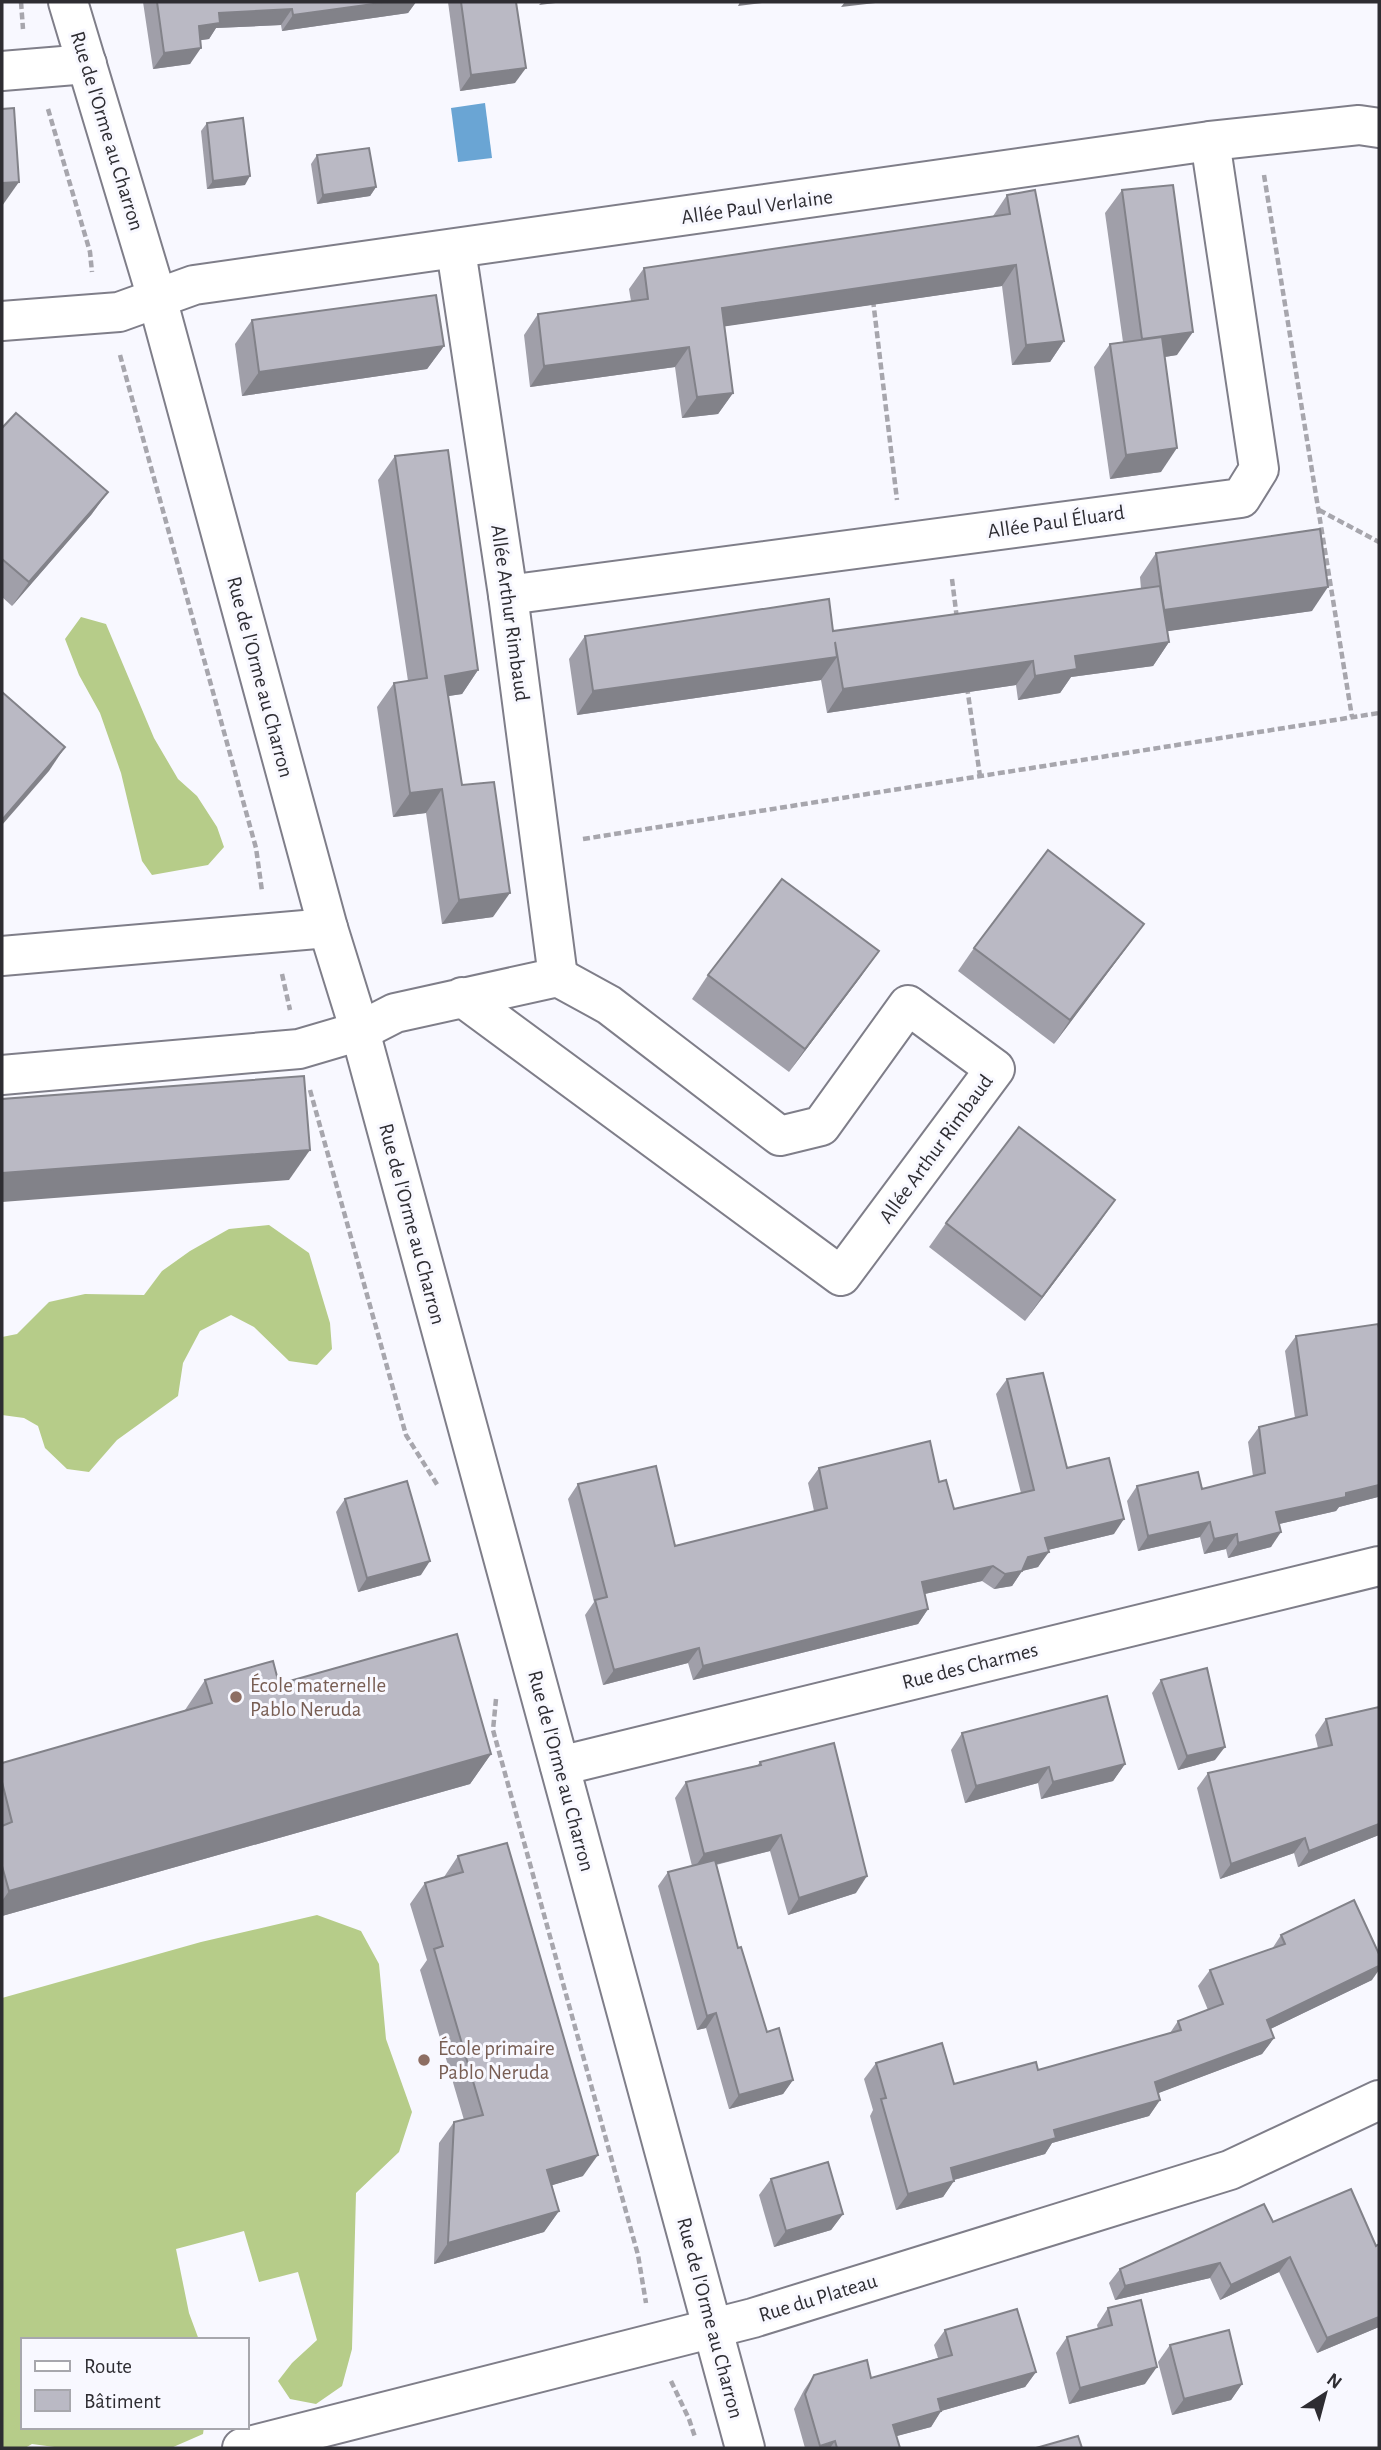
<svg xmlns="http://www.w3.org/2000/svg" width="1381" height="2450" font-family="'Alegreya Sans',sans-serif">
<rect width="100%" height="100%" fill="#f8f8ff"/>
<g fill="#b6cc89">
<path d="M81,617L106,624L154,738L178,779L197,796L217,827L224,847L208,865L152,875L142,861L121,773L100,713L79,675L65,639Z"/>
<path d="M269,1225L309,1253L330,1323L332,1349L317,1365L289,1361L254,1327L231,1315L200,1331L183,1363L178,1396L117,1440L89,1472L67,1469L45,1448L38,1426L24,1418L2,1415V1337L17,1334L49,1302L85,1294L144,1295L162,1271L190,1251L229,1229Z"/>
<path d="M317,1915L361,1931L379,1964L386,2039L412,2112L399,2152L356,2193L352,2349L342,2386L316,2404L290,2399L278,2381L292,2363L317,2340L298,2272L259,2282L244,2231L176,2249L189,2313L199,2340H23V2427H204L203,2434L171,2448H62L32,2444L25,2448H2V1998L201,1942Z"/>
</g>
<path fill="#6aa5d4" d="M485,103L492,158L458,162L451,108Z"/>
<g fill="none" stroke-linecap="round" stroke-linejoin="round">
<defs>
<g id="minor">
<path d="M68,2L157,298L328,928L360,1031L745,2448"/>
<path d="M2,71L87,64"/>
<path d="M456,250L508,595L558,977"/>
<path d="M2,321L119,312L194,285L1210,141L1359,125L1379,128"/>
<path d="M508,595L1241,498L1259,469L1210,141"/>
<path d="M2,956L328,928"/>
<path d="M2,1075L299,1049L360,1031L395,1013L558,977L609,1005L780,1136L821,1126L908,1005L995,1069L841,1276L462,997"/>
<path d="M560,1766L1379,1566"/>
<path d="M242,2448L753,2318L1230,2170L1379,2100"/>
</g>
</defs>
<use href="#minor" stroke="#7f7e89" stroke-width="42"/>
<g stroke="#a7a6ad" stroke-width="4.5" stroke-dasharray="7 3.5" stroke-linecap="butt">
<path d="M21,2L23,29"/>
<path d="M48,109L90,252L92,272"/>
<path d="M1264,175L1352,717"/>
<path d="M873,300L897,500"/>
<path d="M120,355L256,848L262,891"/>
<path d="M1319,510L1379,542"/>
<path d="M952,579L957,619"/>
<path d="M967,687L980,776"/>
<path d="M583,839L1379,713"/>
<path d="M282,974L290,1010"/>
<path d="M310,1090L406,1435L438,1486"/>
<path d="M496,1699L493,1730L638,2255L646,2303"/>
<path d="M671,2381L689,2419L695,2437"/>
</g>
<use href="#minor" stroke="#fff" stroke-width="38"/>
</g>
<g fill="#a09fa9">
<path d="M143,2H416L408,13L282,31L281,25L216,28L209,39L200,40L190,64L153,69Z"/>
<path d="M448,2H516L515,83L460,91Z"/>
<path d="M207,123L245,185L207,189L201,131Z"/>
<path d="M317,155L376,187L370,196L317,204L311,164Z"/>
<path d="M1122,190L1177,355L1165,357L1161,472L1110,479L1094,367L1110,344L1123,342L1105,213Z"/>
<path d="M1007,195L1064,341L1050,362L1012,365L1002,286L724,326L733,393L718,414L682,418L675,367L530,387L524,335L538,314L631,301L629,289L644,268L993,216Z"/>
<path d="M252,320L444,346L427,369L242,396L235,344Z"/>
<path d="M2,428L108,492L91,515L12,606L2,597Z"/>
<path d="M395,456L478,670L462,694L448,696L462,785L493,917L442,924L426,813L393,817L377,707L394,683L408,681L378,480Z"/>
<path d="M1156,553L1312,611L1167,631L1169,642L1153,666L1071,677L1060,693L1018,700L1016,685L827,713L821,680L577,715L569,659L585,636L833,631L1141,589L1140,577Z"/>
<path d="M1127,947L1054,1044L958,971L974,948Z"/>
<path d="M708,975H862L789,1072L692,999Z"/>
<path d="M946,1223H1099L1025,1321L929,1247Z"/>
<path d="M1296,1336L1378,1497L1339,1507L1336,1511L1279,1524L1271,1547L1228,1558L1226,1549L1204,1554L1200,1537L1138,1551L1127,1501L1137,1486L1202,1489L1253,1476L1248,1442L1259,1427L1295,1418L1285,1351Z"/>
<path d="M1007,1379L1067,1468L1114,1534L1048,1550L1038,1567L1022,1571L1012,1586L994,1589L982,1581L925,1594L928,1609L918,1624L693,1680L688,1663L603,1685L585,1615L594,1602L568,1499L578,1484L675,1546L814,1511L808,1483L819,1468L939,1482L954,1509L1021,1493L996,1394Z"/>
<path d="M345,1499L421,1575L358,1592L336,1512Z"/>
<path d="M205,1680L279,1684L491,1754L470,1784L2,1916V1763L185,1711V1710Z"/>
<path d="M1161,1680L1215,1760L1178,1770L1152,1693Z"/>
<path d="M1326,1719L1379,1835L1298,1867L1294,1853L1220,1879L1197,1788L1208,1773L1318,1748L1315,1735Z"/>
<path d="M962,1733L1125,1764L1113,1781L1041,1799L1038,1783L965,1803L951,1750Z"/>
<path d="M760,1762L856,1893L788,1915L770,1851L716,1865L738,1948L767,2032L793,2080L783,2094L729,2109L706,2028L697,2030L658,1886L668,1872L692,1866L675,1798L686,1782L757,1766Z"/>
<path d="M458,1856L583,2176L552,2185L559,2211L544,2232L434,2264L439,2143L454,2122L464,2120L420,1970L427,1960L410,1904L425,1883L444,1877Z"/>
<path d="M1281,1935L1372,1980L1270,2029L1274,2038L1262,2054L1158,2093L1160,2100L1149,2116L1052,2143L1045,2154L954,2180L943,2197L896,2210L870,2116L873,2110L864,2079L876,2063L954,2084L1038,2070L1170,2033L1178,2021L1208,2010L1198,1986L1210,1970L1272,1949Z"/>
<path d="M771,2179L843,2214L831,2230L774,2247L759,2195Z"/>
<path d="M1273,2222L1376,2246L1379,2244V2327L1317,2353L1279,2272L1220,2300L1210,2278L1115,2300L1109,2283L1120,2269Z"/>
<path d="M1108,2308L1145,2384L1069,2404L1056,2353L1067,2337L1098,2329L1097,2325Z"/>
<path d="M945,2330L1036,2372L1025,2387L941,2411L931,2427L896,2436L900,2448H805L794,2409L804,2390L814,2375L871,2378L938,2358L934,2345Z"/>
<path d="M1170,2345L1242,2384L1231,2400L1172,2415L1158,2362Z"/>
</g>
<g fill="#828289">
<path d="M388,2H416L408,13L282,31L293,15Z"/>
<path d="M542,2H564L539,5Z"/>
<path d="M740,2H770L738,6Z"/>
<path d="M845,2H884L841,7Z"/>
<path d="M292,9L281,25L216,28L209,39L188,42L199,26L219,13Z"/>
<path d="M201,48L190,64L153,69L164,53Z"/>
<path d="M526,68L515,83L460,91L471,75Z"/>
<path d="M250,176L245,185L207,189L213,181Z"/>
<path d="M19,182L2,206V183Z"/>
<path d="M376,187L370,196L317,204L323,195Z"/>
<path d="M1016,265L1002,286L707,329L722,308Z"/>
<path d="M1193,332L1177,355L1126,363L1142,339Z"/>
<path d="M1064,341L1050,362L1012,365L1026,345Z"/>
<path d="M444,346L427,369L242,396L259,372Z"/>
<path d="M689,347L675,367L530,387L544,366Z"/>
<path d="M733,393L718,414L682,418L697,397Z"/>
<path d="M1177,448L1161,472L1110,479L1126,455Z"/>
<path d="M108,492L91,515L12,606L29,582Z"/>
<path d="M1328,587L1312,611L1148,634L1164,610Z"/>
<path d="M1169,642L1153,666L1071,677L1060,693L1018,700L1035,676L1075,656Z"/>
<path d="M837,657L821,680L577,715L593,691Z"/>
<path d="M1033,661L1016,685L827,713L843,689Z"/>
<path d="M478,670L462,694L429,699L445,676Z"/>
<path d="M65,747L49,771L2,825V820Z"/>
<path d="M442,789L426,813L393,817L410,793Z"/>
<path d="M510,893L493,917L442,924L459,900Z"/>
<path d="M1144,924L1127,947L1054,1044L1070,1020Z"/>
<path d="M879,951L862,975L789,1072L805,1049Z"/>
<path d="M310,1150L289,1180L2,1202V1173Z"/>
<path d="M1115,1200L1099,1223L1025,1321L1042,1297Z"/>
<path d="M1379,1485V1495L1378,1497L1339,1507L1336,1511L1266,1527L1276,1512Z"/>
<path d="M1124,1519L1114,1534L1035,1553L1045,1538Z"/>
<path d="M1210,1522L1200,1537L1138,1551L1148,1536Z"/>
<path d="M1281,1532L1271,1547L1228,1558L1238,1543Z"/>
<path d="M1237,1534L1226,1549L1204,1554L1214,1539Z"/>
<path d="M1049,1552L1038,1567L1022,1571L1012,1586L994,1589L1005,1574L1028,1557Z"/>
<path d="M430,1561L421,1575L358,1592L367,1578Z"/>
<path d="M993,1566L982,1581L911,1597L922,1582Z"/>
<path d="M928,1609L918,1624L693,1680L703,1666Z"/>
<path d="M699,1648L688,1663L603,1685L614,1670Z"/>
<path d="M1225,1747L1215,1760L1178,1770L1187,1756Z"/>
<path d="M491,1754L470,1784L2,1916V1901L9,1891Z"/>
<path d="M1125,1764L1113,1781L1041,1799L1053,1782Z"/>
<path d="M1049,1767L1038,1783L965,1803L976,1786Z"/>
<path d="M1379,1824V1835L1298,1867L1309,1851Z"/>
<path d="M781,1835L770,1851L693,1870L704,1854Z"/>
<path d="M1305,1838L1294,1853L1220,1879L1231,1864Z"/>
<path d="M867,1876L856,1893L788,1915L799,1898Z"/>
<path d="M1379,1966V1970L1372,1980L1256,2036L1267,2020Z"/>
<path d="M716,2013L706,2028L697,2030L707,2016Z"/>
<path d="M1274,2038L1262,2054L1143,2099L1155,2082Z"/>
<path d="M793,2080L783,2094L729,2109L739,2095Z"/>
<path d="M1160,2100L1149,2116L1052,2143L1045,2154L939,2184L951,2168L1054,2130Z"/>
<path d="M598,2155L583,2176L533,2191L547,2170Z"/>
<path d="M954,2181L943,2197L896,2210L908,2194Z"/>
<path d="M559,2211L544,2232L434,2264L448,2243Z"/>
<path d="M843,2214L831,2230L774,2247L786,2231Z"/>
<path d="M1290,2257L1279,2272L1220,2300L1231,2285Z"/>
<path d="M1220,2263L1210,2278L1115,2300L1125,2286Z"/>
<path d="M1379,2317V2327L1317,2353L1327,2338Z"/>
<path d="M1157,2367L1145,2384L1069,2404L1080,2388Z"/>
<path d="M1036,2372L1025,2387L927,2415L938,2399Z"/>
<path d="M1242,2384L1231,2400L1172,2415L1184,2399Z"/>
<path d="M941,2411L931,2427L882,2440L893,2425Z"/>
<path d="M835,2441L830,2448H818L820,2446Z"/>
</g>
<g fill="#bab9c4" stroke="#828289" stroke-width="2">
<path d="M157,2H388L293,15L292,9L219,13L220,23L199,26L201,48L164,53Z"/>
<path d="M461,2H516L526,68L471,75Z"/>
<path d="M14,108L19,182L2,183V109Z"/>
<path d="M243,118L250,176L213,181L207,123Z"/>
<path d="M369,148L376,187L323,195L317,155Z"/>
<path d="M1173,185L1193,332L1142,339L1122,190Z"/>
<path d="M1035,190L1064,341L1026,345L1016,265L722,308L733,393L697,397L689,347L544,366L538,314L648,299L644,268L1010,214L1007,195Z"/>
<path d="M436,295L444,346L259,372L252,320Z"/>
<path d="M1162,337L1177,448L1126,455L1110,344Z"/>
<path d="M16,413L108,492L29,582L2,559V428Z"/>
<path d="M448,450L478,670L445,676L462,785L494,782L510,893L459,900L442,789L410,793L394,683L427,678L395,456Z"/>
<path d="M1320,529L1328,587L1164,610L1156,553Z"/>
<path d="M1160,586L1169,642L1075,656L1077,669L1035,676L1033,661L843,689L835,642L837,657L593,691L585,636L829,599L833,631Z"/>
<path d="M2,692L65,747L2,820Z"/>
<path d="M1048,850L1144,924L1070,1020L974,948Z"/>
<path d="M782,879L879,951L805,1049L708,975Z"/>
<path d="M304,1076L310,1150L2,1173V1099Z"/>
<path d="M1019,1127L1115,1200L1042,1297L946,1223Z"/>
<path d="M1378,1324L1379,1328V1485L1346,1493V1497L1276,1512L1281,1532L1238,1543L1237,1534L1214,1539L1210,1522L1148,1536L1137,1486L1198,1472L1202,1489L1265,1473L1259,1427L1307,1415L1296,1336Z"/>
<path d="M1043,1373L1067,1468L1109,1458L1124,1519L1045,1538L1049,1552L1028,1557L1022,1571L1005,1574L993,1566L922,1582L928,1609L703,1666L699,1648L614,1670L595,1600L607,1597L578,1484L656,1466L675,1546L827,1508L819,1468L930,1441L939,1482L946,1480L954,1509L1034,1490L1007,1379Z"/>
<path d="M407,1481L430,1561L367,1578L345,1499Z"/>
<path d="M457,1634L491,1754L9,1891L2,1866V1826L12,1822L2,1782V1763L212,1703L205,1680L273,1661L279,1684Z"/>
<path d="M1207,1668L1225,1747L1187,1756L1161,1680Z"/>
<path d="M1107,1696L1125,1764L1053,1782L1049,1767L976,1786L962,1733Z"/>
<path d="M1379,1707V1824L1309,1851L1305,1838L1231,1864L1208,1773L1332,1745L1326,1719Z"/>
<path d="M834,1743L867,1876L799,1898L781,1835L704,1854L686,1782L761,1765L760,1762Z"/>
<path d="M507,1843L598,2155L547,2170L559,2211L448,2243L454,2122L483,2115L434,1949L443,1946L425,1883L463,1872L458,1856Z"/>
<path d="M715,1860L738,1948L741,1947L767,2032L779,2028L793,2080L739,2095L716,2013L707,2016L668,1872Z"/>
<path d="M1354,1900L1379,1954V1966L1267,2020L1274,2038L1155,2082L1160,2100L1054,2130L1056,2138L951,2168L954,2181L908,2194L881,2099L886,2098L876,2063L942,2043L954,2084L1036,2062L1038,2070L1181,2030L1178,2021L1223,2004L1210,1970L1285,1944L1281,1935Z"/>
<path d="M828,2162L843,2214L786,2231L771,2179Z"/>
<path d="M1351,2189L1376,2246L1379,2244V2317L1327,2338L1290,2257L1231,2285L1220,2263L1125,2286L1120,2269L1264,2204L1273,2222Z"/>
<path d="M1141,2300L1157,2367L1080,2388L1067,2337L1112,2325L1108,2308Z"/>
<path d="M1017,2309L1036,2372L938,2399L941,2411L893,2425L900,2448H837L835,2441L820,2446L805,2394L814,2375L867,2360L871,2378L952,2355L945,2330Z"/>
<path d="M1229,2330L1242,2384L1184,2399L1170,2345Z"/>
<path d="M1078,2436L1082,2448H1036Z"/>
</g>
<g fill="#8d6e63" stroke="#f8f8ff" stroke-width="2.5">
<circle cx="236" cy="1697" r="7"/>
<circle cx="424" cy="2060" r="7"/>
</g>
<g text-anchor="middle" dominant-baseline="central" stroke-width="6" stroke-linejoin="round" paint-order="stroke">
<g font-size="21" fill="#2e2d32" stroke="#f8f8ff">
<text transform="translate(107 131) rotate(73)">Rue de l'Orme au Charron</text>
<text transform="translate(757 207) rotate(-8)">Allée Paul Verlaine</text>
<text transform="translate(1056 522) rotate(-8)">Allée Paul Éluard</text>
<text transform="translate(510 613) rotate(82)">Allée Arthur Rimbaud</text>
<text transform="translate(260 677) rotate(75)">Rue de l'Orme au Charron</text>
<text transform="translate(936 1149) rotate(-54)">Allée Arthur Rimbaud</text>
<text transform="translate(412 1224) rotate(75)">Rue de l'Orme au Charron</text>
<text transform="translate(970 1666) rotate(-14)">Rue des Charmes</text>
<text transform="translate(561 1771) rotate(75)">Rue de l'Orme au Charron</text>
<text transform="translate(818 2298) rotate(-17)">Rue du Plateau</text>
<text transform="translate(710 2318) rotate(75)">Rue de l'Orme au Charron</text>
</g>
<g font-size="21" fill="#785e54" stroke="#f8f8ff" text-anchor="start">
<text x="250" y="1685">École maternelle<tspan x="250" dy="24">Pablo Neruda</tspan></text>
<text x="438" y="2048">École primaire<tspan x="438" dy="24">Pablo Neruda</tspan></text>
</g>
</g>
<rect width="1381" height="2450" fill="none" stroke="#2e2d32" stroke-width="7"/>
<rect x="21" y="2338" width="228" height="91" fill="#f8f8ff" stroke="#a7a7ad" stroke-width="2"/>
<rect x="35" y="2361" width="35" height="10" fill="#ffffff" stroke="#a7a7ad" stroke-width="2"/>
<text x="84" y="2373" font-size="21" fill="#2e2d32">Route</text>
<rect x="35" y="2390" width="35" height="21" fill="#bab9c4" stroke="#a7a7ad" stroke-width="2"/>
<text x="84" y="2408" font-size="21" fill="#2e2d32">Bâtiment</text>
<g transform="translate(1325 2394) rotate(36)" stroke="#f8f8ff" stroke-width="5" paint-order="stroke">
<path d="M0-5L12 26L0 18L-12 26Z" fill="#2e2d32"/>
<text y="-10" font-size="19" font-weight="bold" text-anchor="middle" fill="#2e2d32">N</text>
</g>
</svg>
